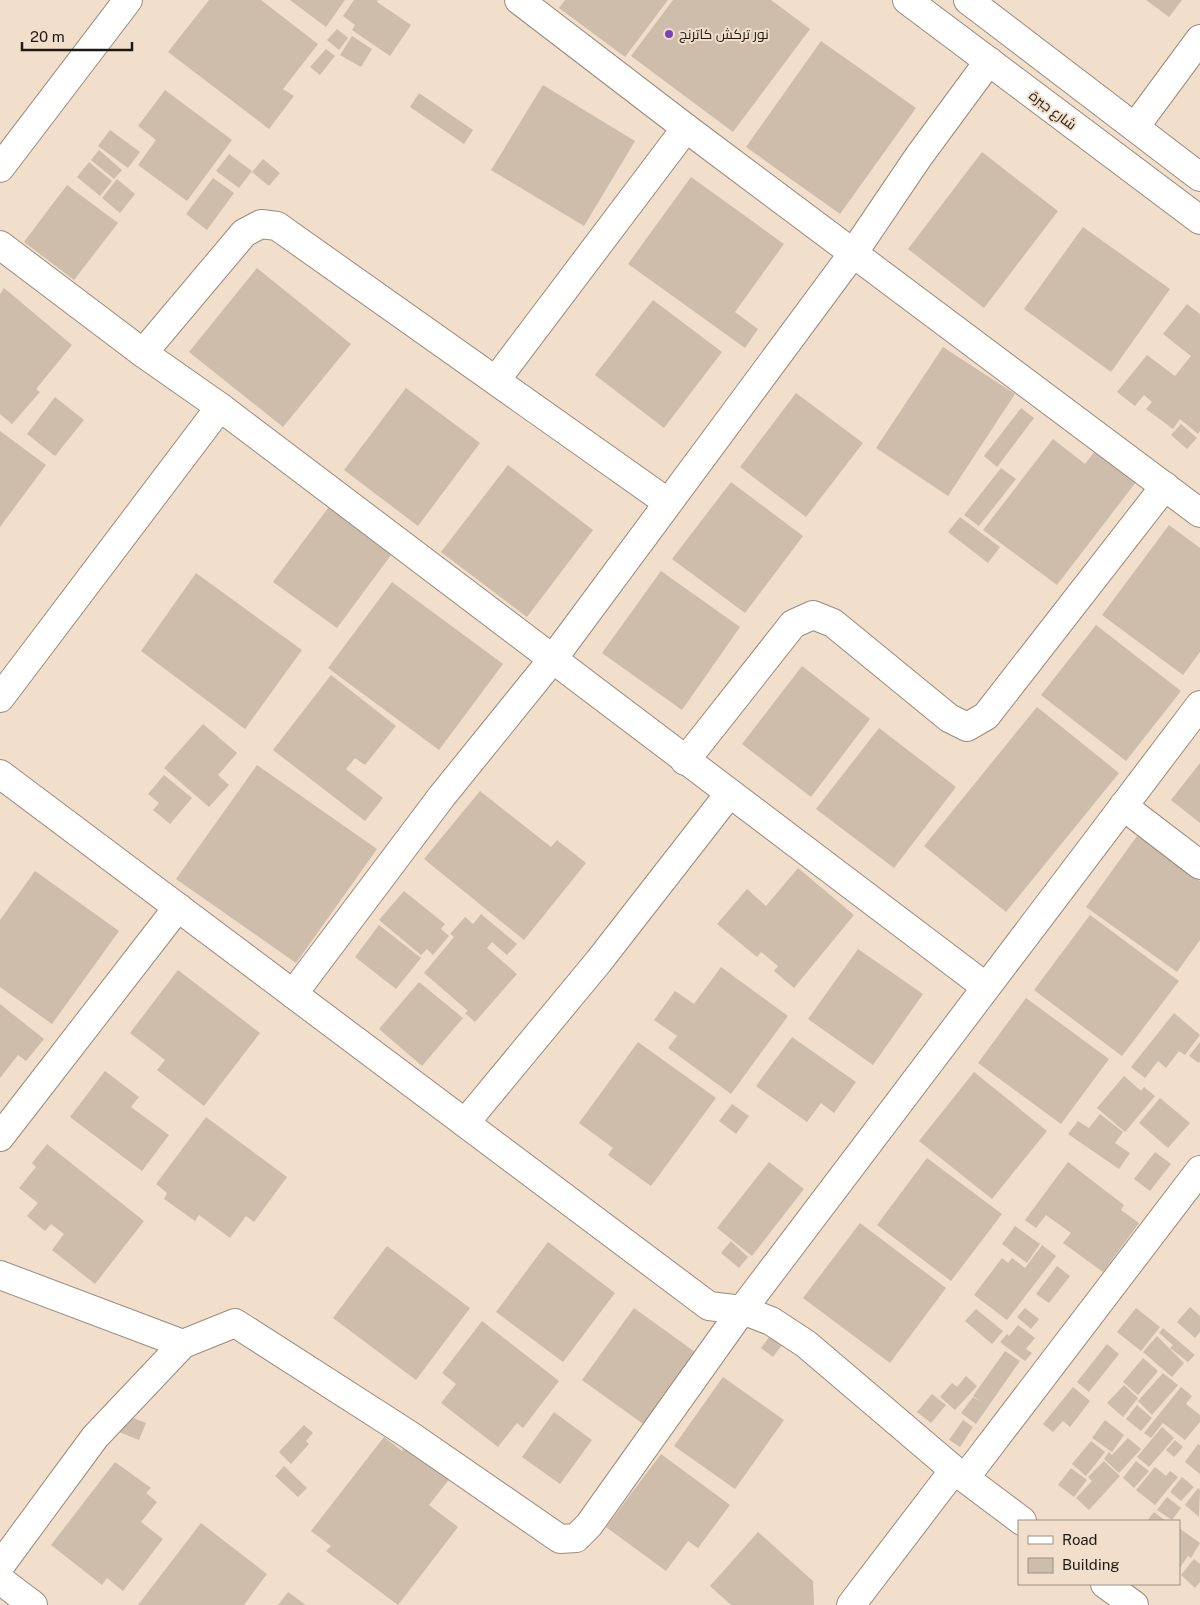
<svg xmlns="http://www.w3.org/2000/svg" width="1200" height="1605" font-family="'Public Sans',Cairo,sans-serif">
<rect width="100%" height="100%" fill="#f1dfcc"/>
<g fill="#cebdaa">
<path d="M209,0H261L318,44L283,89L294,96L269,129L168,52Z"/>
<path d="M290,0H345L326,27Z"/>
<path d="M354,0H378L377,2L411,25L390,56L352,30L355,25L343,16Z"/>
<path d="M565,0H668L625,57L559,8Z"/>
<path d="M673,0H771L810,29L733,132L631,56Z"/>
<path d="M1146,0H1182L1169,17Z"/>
<path d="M337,29L348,38L339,50L327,40Z"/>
<path d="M352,36L372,49L361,67L340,55Z"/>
<path d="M821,41L916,108L840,214L746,147Z"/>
<path d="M326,49L335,56L320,75L310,67Z"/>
<path d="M543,85L635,141L584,226L491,170Z"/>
<path d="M165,90L232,140L187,201L138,165L156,140L138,126Z"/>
<path d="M419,93L473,130L464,144L410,107Z"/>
<path d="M110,130L140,152L128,168L98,146Z"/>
<path d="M99,150L122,170L114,179L91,160Z"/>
<path d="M982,152L1058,211L984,308L908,249Z"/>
<path d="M229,154L252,171L239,188L216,171Z"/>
<path d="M263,159L280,173L269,186L252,172Z"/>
<path d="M89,162L112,181L100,196L77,177Z"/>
<path d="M691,177L784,244L735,312L758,329L745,348L628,264Z"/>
<path d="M213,178L234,193L207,230L186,214Z"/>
<path d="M117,179L135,194L120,213L102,198Z"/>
<path d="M67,185L118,223L74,280L24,242Z"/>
<path d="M1083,227L1170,289L1111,372L1024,309Z"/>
<path d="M257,268L351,344L283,427L189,352Z"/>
<path d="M4,288L72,345L36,389L40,392L12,424L0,414V294Z"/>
<path d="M653,300L722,352L664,428L595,375Z"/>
<path d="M1187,304L1200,314V431L1198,434L1180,419L1173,429L1146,409L1152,402L1144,395L1135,406L1117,392L1147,355L1175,376L1191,356L1163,334Z"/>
<path d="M943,347L1015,394L948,496L876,448Z"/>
<path d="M406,388L480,443L418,526L344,470Z"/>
<path d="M796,393L863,443L806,517L740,467Z"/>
<path d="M55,397L84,420L55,456L27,434Z"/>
<path d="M1021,408L1034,418L997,467L984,456Z"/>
<path d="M1181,424L1197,438L1187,449L1171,435Z"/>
<path d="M0,431L46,465L0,527Z"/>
<path d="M1053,439L1085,464L1095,451L1136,482L1057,585L983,530Z"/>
<path d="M508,465L593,530L527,617L441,552Z"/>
<path d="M1001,468L1016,479L979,526L964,515Z"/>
<path d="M731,482L803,536L745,613L672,559Z"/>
<path d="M334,500L397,547L337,628L273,582Z"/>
<path d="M960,517L1000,547L988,563L948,532Z"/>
<path d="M1169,525L1200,548V652L1183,675L1102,615Z"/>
<path d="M661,571L740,627L682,710L602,653Z"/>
<path d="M196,573L302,650L245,729L141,651Z"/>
<path d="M392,582L503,664L439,750L328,668Z"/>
<path d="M1096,625L1181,691L1126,761L1041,695Z"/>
<path d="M802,666L870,719L811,797L742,744Z"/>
<path d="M331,675L396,726L365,765L355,758L346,769L383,798L365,821L273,750Z"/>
<path d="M1037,707L1119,773L1006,912L924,846Z"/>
<path d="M203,724L237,753L218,775L229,785L209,807L164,768Z"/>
<path d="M879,728L956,787L894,868L816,809Z"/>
<path d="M1200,763V823L1171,800Z"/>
<path d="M257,765L377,849L296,963L176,879Z"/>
<path d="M164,775L192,798L170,824L153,810L159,803L148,794Z"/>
<path d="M480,791L551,847L557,840L586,863L524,940L424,859Z"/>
<path d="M1137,836L1200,881V940L1177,972L1086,907Z"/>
<path d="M798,868L854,915L794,988L774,971L778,966L761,952L757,957L717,924L747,889L766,906Z"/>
<path d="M35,871L119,931L52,1024L0,987V920Z"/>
<path d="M404,891L445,924L441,929L449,936L433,955L427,949L421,955L379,920Z"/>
<path d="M481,914L517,944L507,955L492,942L487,948L517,974L475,1022L465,1013L468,1011L424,973L454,937L450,934L465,917L473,924Z"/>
<path d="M1090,915L1179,981L1122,1056L1034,990Z"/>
<path d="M379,925L421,958L396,989L355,957Z"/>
<path d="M858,949L923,994L873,1065L808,1019Z"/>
<path d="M721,967L788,1016L731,1094L668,1048L677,1036L654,1020L675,991L694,1004Z"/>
<path d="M178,970L260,1033L204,1106L157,1070L165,1060L130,1033Z"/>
<path d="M419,982L463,1018L422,1066L379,1029Z"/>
<path d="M1026,998L1109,1059L1061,1124L978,1063Z"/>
<path d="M0,1004L44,1039L26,1061L18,1055L0,1078Z"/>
<path d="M1174,1013L1200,1035L1185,1055L1179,1051L1166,1068L1158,1061L1145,1078L1131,1067Z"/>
<path d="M792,1037L856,1082L834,1113L821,1103L807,1122L756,1086Z"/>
<path d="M638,1042L716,1098L651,1186L608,1155L613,1148L579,1123Z"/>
<path d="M1200,1042V1061L1199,1063L1189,1056Z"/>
<path d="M105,1071L139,1097L131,1107L169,1135L142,1171L70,1117Z"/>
<path d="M974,1072L1047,1131L992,1199L919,1141Z"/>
<path d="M1124,1076L1141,1091L1144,1087L1155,1096L1125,1132L1097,1108Z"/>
<path d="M1160,1098L1190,1123L1168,1148L1139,1123Z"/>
<path d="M732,1104L749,1116L736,1134L719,1121Z"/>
<path d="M1100,1114L1123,1132L1115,1143L1130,1153L1119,1169L1068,1134L1078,1121L1089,1128Z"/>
<path d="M206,1117L287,1177L254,1222L246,1216L230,1238L199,1215L195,1221L164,1199L167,1193L156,1184Z"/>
<path d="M47,1144L144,1221L95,1284L52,1250L64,1234L51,1224L45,1231L27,1216L38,1203L19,1188L36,1167L32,1163Z"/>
<path d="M1155,1152L1171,1164L1150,1191L1134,1179Z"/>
<path d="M927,1158L1002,1214L951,1281L877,1225Z"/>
<path d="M769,1162L804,1189L752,1256L717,1228Z"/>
<path d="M1068,1162L1124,1205L1121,1210L1139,1223L1103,1272L1063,1243L1071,1233L1046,1215L1036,1228L1025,1220Z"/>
<path d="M860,1223L946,1288L890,1363L803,1298Z"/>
<path d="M1015,1226L1040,1244L1027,1263L1002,1244Z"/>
<path d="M731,1241L748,1257L739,1268L721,1253Z"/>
<path d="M548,1242L615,1293L563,1362L496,1312Z"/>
<path d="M1042,1245L1056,1256L1007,1320L974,1295L1002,1258L1008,1263L1012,1258L1025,1268Z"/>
<path d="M387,1246L470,1308L416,1380L333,1318Z"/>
<path d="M1057,1266L1070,1276L1049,1303L1036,1294Z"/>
<path d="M1190,1307L1200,1316V1332L1195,1338L1177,1322Z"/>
<path d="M634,1308L702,1357L650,1429L582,1380Z"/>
<path d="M1025,1308L1039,1319L1031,1329L1017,1317Z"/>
<path d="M1136,1308L1160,1327L1141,1351L1117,1332Z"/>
<path d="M976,1309L1003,1331L992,1344L965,1321Z"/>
<path d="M482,1321L559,1381L523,1428L517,1423L498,1447L441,1403L456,1384L442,1373Z"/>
<path d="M1018,1325L1035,1338L1026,1349L1032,1353L1025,1361L1000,1342L1007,1334L1009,1336Z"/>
<path d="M1163,1328L1195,1355L1188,1362L1170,1348L1173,1345L1159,1333Z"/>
<path d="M770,1336L782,1345L773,1357L761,1348Z"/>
<path d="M1157,1336L1184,1363L1172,1377L1143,1352Z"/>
<path d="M1107,1344L1119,1354L1089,1392L1077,1382Z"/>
<path d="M1005,1351L1020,1361L976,1424L961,1413L973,1397L983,1403L973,1396Z"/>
<path d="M1143,1358L1158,1371L1138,1395L1123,1382Z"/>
<path d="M1163,1373L1178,1385L1152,1415L1138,1401Z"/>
<path d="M966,1376L977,1386L955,1410L940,1397L952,1383L957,1387Z"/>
<path d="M723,1377L784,1420L735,1489L674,1446Z"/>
<path d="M1124,1385L1138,1398L1123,1417L1107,1403Z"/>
<path d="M1073,1387L1090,1401L1070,1427L1063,1421L1053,1432L1043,1424Z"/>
<path d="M1181,1387L1192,1396L1186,1404L1200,1415V1422L1185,1440L1163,1423L1151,1438L1144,1433Z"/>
<path d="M932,1394L946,1405L931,1423L917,1412Z"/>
<path d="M1137,1405L1152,1418L1141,1431L1126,1419Z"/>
<path d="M554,1412L592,1440L560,1484L522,1457Z"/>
<path d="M126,1415L146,1423L139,1440L119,1432Z"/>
<path d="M963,1420L973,1427L960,1447L949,1440Z"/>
<path d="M1105,1420L1124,1435L1112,1452L1092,1438Z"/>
<path d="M304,1425L313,1433L306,1441L309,1444L291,1464L279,1452Z"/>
<path d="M1162,1427L1174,1438L1149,1467L1137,1457Z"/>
<path d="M384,1437L402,1451L407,1444L451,1477L429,1505L458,1527L398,1605L326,1551L331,1546L311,1531Z"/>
<path d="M1128,1438L1141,1449L1119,1473L1104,1459L1109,1452L1112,1455Z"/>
<path d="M1175,1440L1183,1447L1174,1457L1166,1450Z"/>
<path d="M1091,1441L1105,1452L1086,1476L1072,1464Z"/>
<path d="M1198,1444L1200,1445V1474L1185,1462Z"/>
<path d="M661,1454L730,1505L698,1548L688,1541L666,1571L606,1527Z"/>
<path d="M1104,1461L1120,1476L1089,1510L1076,1498L1092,1481L1088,1477Z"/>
<path d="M1136,1461L1149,1471L1134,1488L1123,1478Z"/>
<path d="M115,1462L151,1488L146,1493L157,1502L141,1522L163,1539L123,1591L107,1578L102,1585L51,1545Z"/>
<path d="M284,1466L307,1488L298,1497L275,1476Z"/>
<path d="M1155,1467L1166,1476L1170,1471L1178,1477L1155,1505L1136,1490Z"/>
<path d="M1071,1468L1087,1480L1074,1497L1058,1485Z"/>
<path d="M1182,1477L1194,1487L1181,1501L1170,1492Z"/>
<path d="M1198,1488L1200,1490L1199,1517L1185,1505Z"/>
<path d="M1167,1497L1181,1508L1172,1520L1157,1510Z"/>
<path d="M1154,1512L1166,1521H1147Z"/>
<path d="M201,1523L267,1574L244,1605H138Z"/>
<path d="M1179,1528L1200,1543L1191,1558L1188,1556L1179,1569Z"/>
<path d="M758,1532L813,1581L814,1605H731L710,1586Z"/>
<path d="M1194,1559L1200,1564V1582L1195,1588L1181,1575Z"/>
<path d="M288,1592L306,1605H278Z"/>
</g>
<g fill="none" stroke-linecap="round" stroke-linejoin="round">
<defs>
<g id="minor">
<path d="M519,0L686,128L1200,513"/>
<path d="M907,0L1200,220"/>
<path d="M968,0L1200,177"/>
<path d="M1135,127L1200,39"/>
<path d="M0,168L128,0"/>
<path d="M0,245L143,353L220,407L986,987"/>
<path d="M143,353L244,233L261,224L277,226L667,502"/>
<path d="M496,380L686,128"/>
<path d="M0,698L220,407"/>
<path d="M685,761L793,624L813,615L833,623L949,718L967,727L986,716L1165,486"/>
<path d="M0,774L709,1306L742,1310L771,1321L806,1344L954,1470L1022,1521"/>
<path d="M1123,806L1200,865"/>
<path d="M293,994L442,796L552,660L854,252L919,156L989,61"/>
<path d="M465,1123L599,961L729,794"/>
<path d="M0,1137L178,907"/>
<path d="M0,1275L183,1344"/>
<path d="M965,1478L1200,1170"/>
<path d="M0,1566L95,1437L183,1344L235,1323L408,1434L560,1539L576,1538L589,1525L742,1310L1200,705"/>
<path d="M0,1580L33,1605"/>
<path d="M1105,1584L1134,1605"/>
<path d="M851,1605L954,1470"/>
</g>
</defs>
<use href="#minor" stroke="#9b8b7a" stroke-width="30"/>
<use href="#minor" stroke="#fff" stroke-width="28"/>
</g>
<circle fill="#7842b9" stroke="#f1dfcc" stroke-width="2" cx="669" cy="34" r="5"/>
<g text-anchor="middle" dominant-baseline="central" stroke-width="4" stroke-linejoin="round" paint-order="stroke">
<g font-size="14" fill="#201913" stroke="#f1dfcc" text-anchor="start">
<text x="679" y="34">نور تركش كاترنج</text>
</g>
<g font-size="14" fill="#201913" stroke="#f1dfcc">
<text transform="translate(1053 110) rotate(37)">شارع جبرة</text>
</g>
</g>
<rect x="1018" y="1520" width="162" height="65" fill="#f1dfcc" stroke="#9d9082"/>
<rect x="1028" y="1536" width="25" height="8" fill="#ffffff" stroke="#9d9082"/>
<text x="1062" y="1545" font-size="15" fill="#201913">Road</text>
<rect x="1028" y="1558" width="25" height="15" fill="#cebdaa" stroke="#9d9082"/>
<text x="1062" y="1570" font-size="15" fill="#201913">Building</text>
<path d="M22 42v8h110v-8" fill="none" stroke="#201913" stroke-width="2.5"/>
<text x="30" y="42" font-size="15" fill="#201913" stroke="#f1dfcc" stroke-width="4" paint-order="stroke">20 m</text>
</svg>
